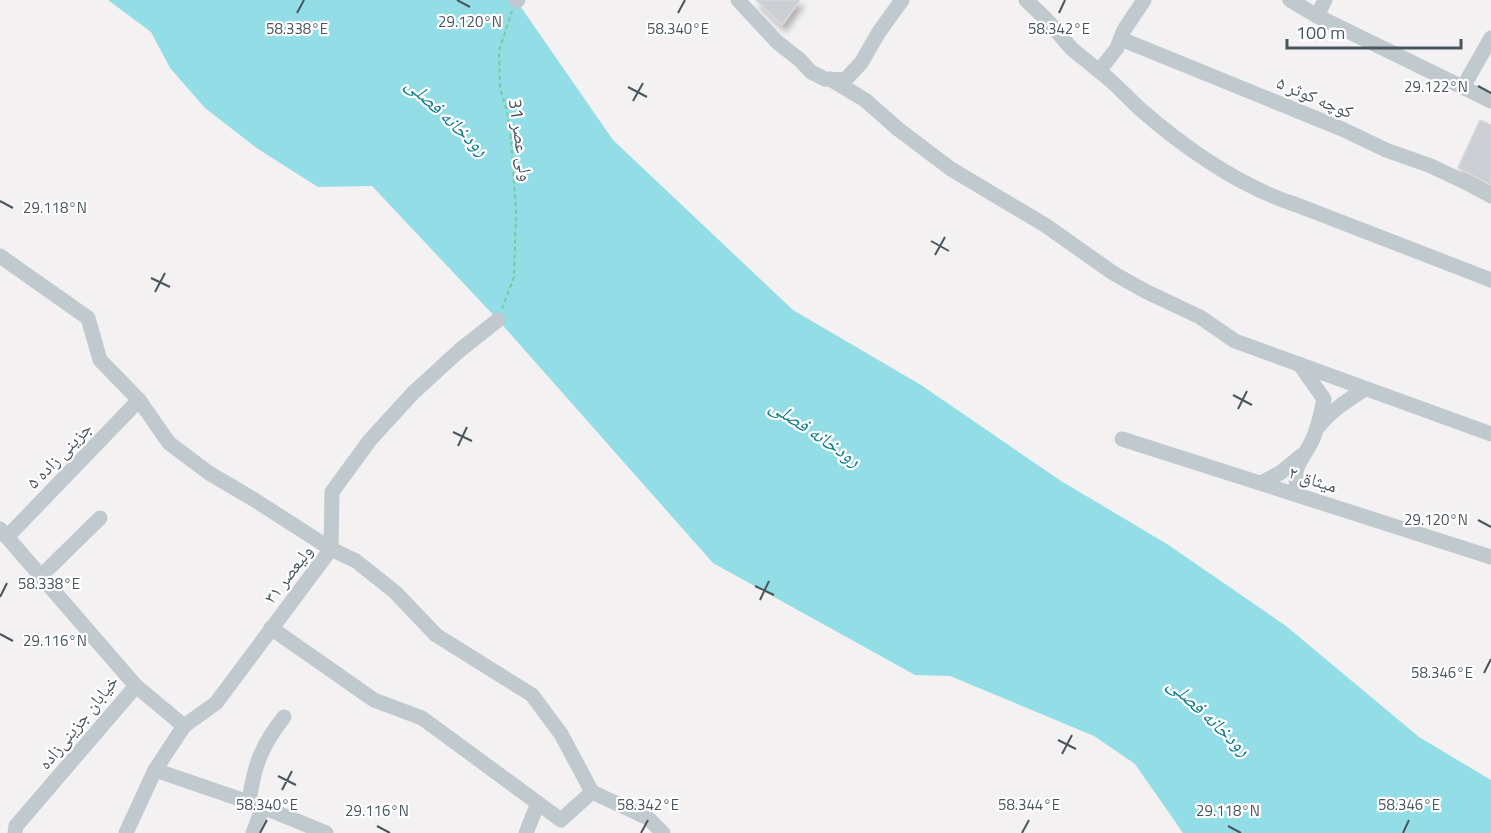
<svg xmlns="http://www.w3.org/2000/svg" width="1491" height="833" font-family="'Titillium Web','Noto Naskh Arabic',sans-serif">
<defs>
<filter id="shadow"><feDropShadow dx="3.5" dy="6" stdDeviation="3" flood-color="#0004"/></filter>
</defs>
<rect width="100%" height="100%" fill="#f3f1f1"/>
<path fill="#93dde7" d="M108,0H516L613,140L793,310L921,385L1061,481L1167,544L1286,626L1419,737L1491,780V833H1183L1135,764L1094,736L950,676L915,675L713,563L498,320L372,186L318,187L258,149L205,108L170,68L151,32Z"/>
<g fill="#cbcfd3" stroke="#d5d8dc" stroke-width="1.5" filter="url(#shadow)">
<path d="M756,0H800L782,25Z"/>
<path d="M1480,120L1491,125V185L1458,168Z"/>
</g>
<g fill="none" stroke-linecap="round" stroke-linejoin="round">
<path stroke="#7dc99c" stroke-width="2" stroke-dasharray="4.5 3" stroke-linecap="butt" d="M502,309L514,277L516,212L511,139L507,111L500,88L499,51L512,11"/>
<g stroke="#c0c9ce" stroke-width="15">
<path d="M738,0L777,42L800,60L811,72L825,79L845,80L861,63L879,32L902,0"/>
<path d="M1026,0L1046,19L1072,49L1099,71"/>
<path d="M1144,0L1124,30L1117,48L1099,71C1114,82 1126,96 1140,109C1186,149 1238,186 1297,205L1491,280"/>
<path d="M1290,0L1317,16L1491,101"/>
<path d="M517,1L518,0"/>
<path d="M1317,16L1325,0"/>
<path d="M1121,39L1342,129L1386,150L1431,166L1469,184L1491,196"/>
<path d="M830,79L865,100L898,129L951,169L1045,225L1113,273L1145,291L1200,317L1235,341L1491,434"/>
<path d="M1463,87L1491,38"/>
<path d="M0,256L88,318L100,360L139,400L169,443L209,473L253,499L331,549L356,561L395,592L436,635L532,695L561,734L592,792"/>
<path d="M1319,426C1332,410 1348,400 1365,389"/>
<path d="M1122,439L1491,557"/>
<path d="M1261,483L1280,473L1302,455"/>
<path d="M1299,495C1291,465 1299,466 1312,441C1318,428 1321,413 1324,399L1300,365"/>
<path d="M0,529L136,686L16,826L15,833"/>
<path d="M7,537L139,400"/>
<path d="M41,576L100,518"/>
<path d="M271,628L374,700L422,718L561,820L592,792L648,818L663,833"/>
<path d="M136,686L184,726"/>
<path d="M155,770L263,807L326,833"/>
<path d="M249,802C254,766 261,746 284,717"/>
<path d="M126,833L155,770L184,726L216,703L331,549L332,492L370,440L413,393L460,350L498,320"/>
<path d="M253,833L263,807"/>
<path d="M526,833L538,803"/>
</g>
</g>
<path fill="none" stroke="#4a565d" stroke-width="2" d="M457,0L470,7M297,13L304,0M678,13L685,0M1059,13L1065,0M1478,86L1491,93M628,87L647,97M633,101L643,83M0,201L13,208M931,241L949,251M935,255L945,237M151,278L170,287M155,292L165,273M1233,395L1252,405M1238,409L1247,391M453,432L472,441M458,446L467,427M1478,520L1491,527M755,586L774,595M0,597L7,583M760,600L769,581M0,634L13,641M1484,673L1491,659M1058,740L1076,749M1062,754L1072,735M278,776L296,785M282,790L292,771M377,826L390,833M1228,826L1241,833M260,833L267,820M641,833L648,820M1022,833L1029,820M1403,833L1409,820"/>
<g text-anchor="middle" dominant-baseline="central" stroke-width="4.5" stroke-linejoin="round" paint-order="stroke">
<g font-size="18" fill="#4a565d" stroke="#fff">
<text transform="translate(1315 97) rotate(23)">کوچه کوثر ۵</text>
<text transform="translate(521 140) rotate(82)">ولی عصر 31</text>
<text transform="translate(59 455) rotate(-46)">جزینی زاده ۵</text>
<text transform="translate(1313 479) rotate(18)">میثاق ۲</text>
<text transform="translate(288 574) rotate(-53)">ولیعصر ۳۱</text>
<text transform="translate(78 722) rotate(-51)">خیابان جزینی‌زاده</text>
</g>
<g font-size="20" font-style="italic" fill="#15808e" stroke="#fff">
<text transform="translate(448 116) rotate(43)">رودخانه فصلی</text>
<text transform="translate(816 432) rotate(34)">رودخانه فصلی</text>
<text transform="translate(1210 716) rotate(43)">رودخانه فصلی</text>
</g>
</g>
<g font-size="15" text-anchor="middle" fill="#4a565d" stroke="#fff" stroke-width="4.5" stroke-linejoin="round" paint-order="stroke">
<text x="470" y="27">29.120°N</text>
<text x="297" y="34">58.338°E</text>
<text x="678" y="34">58.340°E</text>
<text x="1059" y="34">58.342°E</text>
<text x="1436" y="92">29.122°N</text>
<text x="55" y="213">29.118°N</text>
<text x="1436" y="525">29.120°N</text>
<text x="49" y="589">58.338°E</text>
<text x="55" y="646">29.116°N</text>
<text x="1442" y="678">58.346°E</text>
<text x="267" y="810">58.340°E</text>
<text x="648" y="810">58.342°E</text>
<text x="1029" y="810">58.344°E</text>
<text x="1409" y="810">58.346°E</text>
<text x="377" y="816">29.116°N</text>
<text x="1228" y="816">29.118°N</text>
</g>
<path d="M1287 39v9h174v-9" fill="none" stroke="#4a565d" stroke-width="3"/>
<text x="1296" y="39" font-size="18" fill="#4a565d" stroke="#ffffff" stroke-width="4.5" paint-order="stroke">100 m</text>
</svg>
